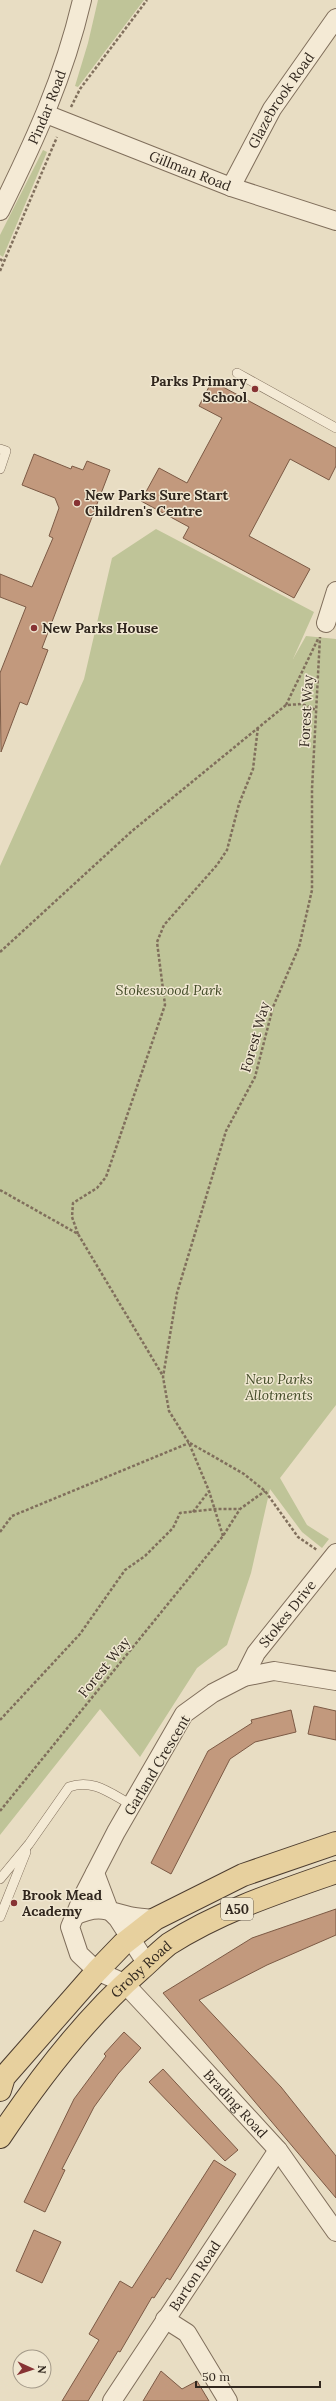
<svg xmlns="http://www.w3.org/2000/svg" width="336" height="2401" font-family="Lora,serif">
<rect width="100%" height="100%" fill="#e8ddc3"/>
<g fill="#bfc498">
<path d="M98,0H144L78,87L75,86L88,43Z"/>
<path d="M43,150L47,152L3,257L0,255V235Z"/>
<path d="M156,529L314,612L293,659L306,636L336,639V1405L280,1478L307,1525L329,1539L322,1548L302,1532L270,1489L251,1573L227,1645L197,1668L140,1757L100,1709L0,1835V866L84,679L112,558Z"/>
</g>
<g fill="#c2997d" stroke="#7c5a45">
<path d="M212,381L336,448V466L329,480L290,459L249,536L310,569L294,598L183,538L189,527L141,501L159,468L187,483L222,418L199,406Z"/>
<path d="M34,454L71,469L72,466L83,470L87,461L110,470L42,648L48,650L27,705L20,702L1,752L0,673L26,607L0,597V574L32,587L53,538L49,536L59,508L55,498L22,485Z"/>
<path d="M314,1706L336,1711V1740L308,1734Z"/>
<path d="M291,1710L296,1732L255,1742L230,1759L171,1874L151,1863L208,1751L252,1723L251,1720Z"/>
<path d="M336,1909V1935L267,1965L199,2000L281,2087L336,2156V2198L163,1993L252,1938Z"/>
<path d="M124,2032L141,2048L118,2074L94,2107L62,2169L65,2170L45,2212L24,2202L74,2099L106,2056L104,2054Z"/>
<path d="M163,2069L238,2150L225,2161L149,2082Z"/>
<path d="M214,2160L236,2174L170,2280L167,2278L154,2298L152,2297L120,2352L118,2351L88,2401H62L99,2340L89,2334L120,2281L132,2288Z"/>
<path d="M34,2230L61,2242L42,2283L16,2271Z"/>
<path d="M161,2371L182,2389L197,2381L209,2401H143Z"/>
</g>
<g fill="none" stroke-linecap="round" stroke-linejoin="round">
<defs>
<g id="service">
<path d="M237,373L336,428"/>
<path d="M0,449L6,451L0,469"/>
<path d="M0,1879L29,1844L69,1787C93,1778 111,1794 132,1805"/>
<path d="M0,1917L26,1852"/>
</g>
<g id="minor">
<path id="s1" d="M46,114L231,187L336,221"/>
<path id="s2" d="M231,187L272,109L336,18"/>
<path id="s3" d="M0,211C35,140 64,77 82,0"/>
<path d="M326,623L336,591"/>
<path id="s4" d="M244,1677L256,1653L336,1553"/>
<path id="s5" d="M336,1681L274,1671L244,1677L213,1693L184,1714L116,1832L83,1896L70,1927L79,1954L97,1971L124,1983L154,2015L278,2150L336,2232"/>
<path d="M95,1873L109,1910L118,1919L147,1964"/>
<path d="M74,1916C98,1905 106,1910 129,1916C137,1918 146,1918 155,1919"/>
<path d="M165,2319L187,2333L228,2401"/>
<path id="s6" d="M112,2401L278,2150"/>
</g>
<g id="primary">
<path d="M0,2090L4,2077L97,1971L123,1944L155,1919L243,1875L336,1843"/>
<path id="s7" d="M0,2137C40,2077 85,2018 140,1970C149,1962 159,1952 169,1944C220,1911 279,1892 336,1872"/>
</g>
</defs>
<use href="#service" stroke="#806f5c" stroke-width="10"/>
<use href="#minor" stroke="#806f5c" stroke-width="20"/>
<use href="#primary" stroke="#4e3e30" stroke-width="24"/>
<g stroke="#806f5c" stroke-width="2.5" stroke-dasharray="3 2" stroke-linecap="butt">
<path d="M71,107L80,89L147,0"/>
<path d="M0,259L4,262"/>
<path d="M0,271L57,137"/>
<path d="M286,705L318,639"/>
<path d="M0,952L132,831L286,705L302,704L316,710"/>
<path d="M0,1190L78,1234L163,1376"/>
<path d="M78,1234L72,1217L73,1203L97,1188L106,1177L165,1005L157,942L164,925L217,865L227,850L239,804L253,769L258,727"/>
<path d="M190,1443L244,1474L265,1491L298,1537L317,1550"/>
<path d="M193,1512L209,1491"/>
<path d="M0,1532L12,1516L189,1443"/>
<path d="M223,1536L209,1491L189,1443L169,1411L163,1377L177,1293L226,1131L255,1077L273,1007L299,947L312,890V789L320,637"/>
<path d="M0,1720L80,1634L125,1570L145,1556L173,1528L180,1513L215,1509H239"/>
<path d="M0,1811L223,1536L240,1509L265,1491"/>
</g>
<use href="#service" stroke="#f4ead5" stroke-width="9"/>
<use href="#minor" stroke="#f4ead5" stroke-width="18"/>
<use href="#primary" stroke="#e7d09e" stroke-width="22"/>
</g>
<g fill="#873334" stroke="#f0e7d1" stroke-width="1.5">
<circle cx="255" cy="389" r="4"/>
<circle cx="77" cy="503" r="4"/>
<circle cx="34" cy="628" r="4"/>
<circle cx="14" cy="1903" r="4"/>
</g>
<g text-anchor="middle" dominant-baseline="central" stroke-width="3" stroke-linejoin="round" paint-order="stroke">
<rect fill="#f0e7d1" stroke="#6a6154" stroke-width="1" x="221" y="1898" width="32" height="22" rx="3"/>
<g font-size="13" font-weight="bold" fill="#31271e">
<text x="237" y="1909">A50</text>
</g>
<g font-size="14" fill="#31271e" stroke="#f0e7d1">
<text stroke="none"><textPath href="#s2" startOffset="100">Glazebrook Road</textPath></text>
<text stroke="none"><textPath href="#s3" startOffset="114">Pindar Road</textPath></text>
<text stroke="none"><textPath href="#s1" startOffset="155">Gillman Road</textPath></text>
<text transform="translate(306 711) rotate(-87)">Forest Way</text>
<text transform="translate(255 1037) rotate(-74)">Forest Way</text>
<text stroke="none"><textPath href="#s4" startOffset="77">Stokes Drive</textPath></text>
<text transform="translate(104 1667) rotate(-51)">Forest Way</text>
<text transform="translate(157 1765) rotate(-59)">Garland Crescent</text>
<text stroke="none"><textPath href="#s7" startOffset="220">Groby Road</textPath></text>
<text stroke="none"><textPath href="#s5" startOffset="653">Brading Road</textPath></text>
<text stroke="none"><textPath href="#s6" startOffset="150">Barton Road</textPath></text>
</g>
<g font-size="14" font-weight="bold" fill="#31271e" stroke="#f0e7d1" text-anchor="start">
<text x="247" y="381" text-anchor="end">Parks Primary<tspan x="247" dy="16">School</tspan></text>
<text x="85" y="495">New Parks Sure Start<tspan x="85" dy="16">Children's Centre</tspan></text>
<text x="42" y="628">New Parks House</text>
<text x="22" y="1895">Brook Mead<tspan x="22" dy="16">Academy</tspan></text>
</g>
<g font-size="14" font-style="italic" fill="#424b27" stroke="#f0e7d1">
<text x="169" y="990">Stokeswood Park</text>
<text x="279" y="1379">New Parks<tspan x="279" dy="16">Allotments</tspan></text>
</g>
</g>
<g transform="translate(32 2369) rotate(93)"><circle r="19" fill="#f0e7d1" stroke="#a49a89"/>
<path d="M0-3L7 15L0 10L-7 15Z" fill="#873334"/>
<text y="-6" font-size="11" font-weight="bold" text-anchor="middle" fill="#31271e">N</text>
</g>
<path d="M196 2381v6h124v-6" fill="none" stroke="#31271e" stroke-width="2"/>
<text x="202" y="2381" font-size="12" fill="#31271e" stroke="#f0e7d1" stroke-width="3" paint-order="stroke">50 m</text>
</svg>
